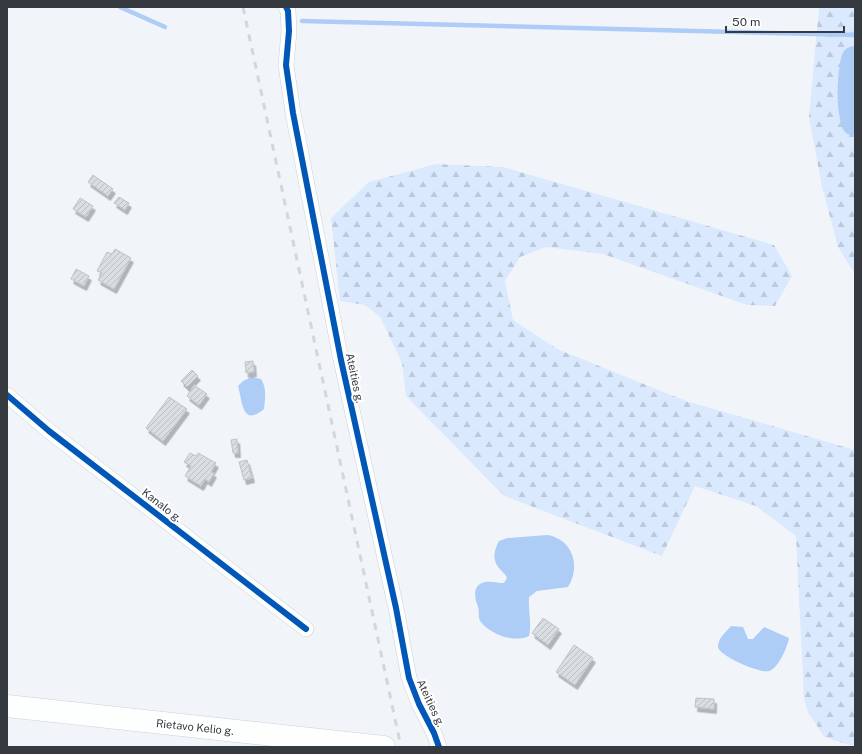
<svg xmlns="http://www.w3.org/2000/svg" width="862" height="754" font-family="'Public Sans',sans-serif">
<defs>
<pattern id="forest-firs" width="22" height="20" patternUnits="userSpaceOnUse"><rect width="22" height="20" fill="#dae9fd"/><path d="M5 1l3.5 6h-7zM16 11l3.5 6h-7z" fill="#bcc9da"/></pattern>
<pattern id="building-hatch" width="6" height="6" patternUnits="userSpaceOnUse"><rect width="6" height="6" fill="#d9dee3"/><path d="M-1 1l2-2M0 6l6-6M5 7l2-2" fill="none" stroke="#bbbfc4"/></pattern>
<filter id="shadow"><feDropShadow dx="2.5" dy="4.5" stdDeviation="0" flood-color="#0004"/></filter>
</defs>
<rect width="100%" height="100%" fill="#f1f5fa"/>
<g fill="url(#forest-firs)">
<path d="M819,7H855V274L838,247L822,187L809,117Z"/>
<path d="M436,164L503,167L774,245L792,276L775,306L747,305L603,254L546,247L520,257L505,281L513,320L557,349L686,401L855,450V747L824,737L807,710L804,698L796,536L756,506L695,486L662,556L504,496L406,396L402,363L380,317L365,305L340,301L331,218L369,182Z"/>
</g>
<g fill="#adccf6">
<path d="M252,377L261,379C267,388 265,398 264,409C242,427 243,403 238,386L243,381Z"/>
<path d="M548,535C573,540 581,566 568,587L537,591L529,597C528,611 532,623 529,636C515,643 491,635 481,622C477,617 480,613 478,607C475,599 472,587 482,583C488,580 498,583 504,583L507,578C505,573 502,572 499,568C492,560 494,550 499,541L507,538Z"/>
<path d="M731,626L743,627L748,639H753L764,627L789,638C788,646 778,669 769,671C761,674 719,656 718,647C718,638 726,632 731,626Z"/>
</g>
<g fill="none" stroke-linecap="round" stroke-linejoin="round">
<g stroke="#adccf6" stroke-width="4.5">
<path d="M120,7L165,27"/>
<path d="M302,21L855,35"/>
</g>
<path stroke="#adccf6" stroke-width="28" d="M855,60C851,80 850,102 855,122"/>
</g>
<g fill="url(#building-hatch)" stroke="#bfc3c8" filter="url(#shadow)">
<path d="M93,175L113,189L108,196L88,182Z"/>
<path d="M119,197L129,203L125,210L114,203Z"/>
<path d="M80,198L93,206L86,217L73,209Z"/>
<path d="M115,249L131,258L114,289L98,280L102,273L97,271L107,252L112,254Z"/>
<path d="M76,269L89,276L84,286L71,279Z"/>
<path d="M253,361L254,372L246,373L245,362Z"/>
<path d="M192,370L198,376L187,387L181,381Z"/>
<path d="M194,385L207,394L199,405L187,396Z"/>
<path d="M169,397L187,409L163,441L146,428Z"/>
<path d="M237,439L238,453H233L231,440Z"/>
<path d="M190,453L196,456L198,453L216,463L211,472L214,473L209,482L205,479L201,486L185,476L191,466L184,462Z"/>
<path d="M247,460L252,478L244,480L239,462Z"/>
<path d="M543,618L559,629L548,645L532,633Z"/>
<path d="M574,645L593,658L575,685L556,672Z"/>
<path d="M696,698L714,699V709L695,707Z"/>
</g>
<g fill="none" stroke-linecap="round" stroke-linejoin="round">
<defs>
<g id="street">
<path d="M286,7L288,11L289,31L286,65L293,113L341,360L396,608L409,678L419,704L434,733L439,747"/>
<path d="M7,395L49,431L306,629"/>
</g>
<path id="primary" d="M7,706L384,747"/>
</defs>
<use href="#street" stroke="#cdd1d6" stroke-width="16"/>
<use href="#primary" stroke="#cdd1d6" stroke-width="23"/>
<use href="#street" stroke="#fdfefe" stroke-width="15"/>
<use href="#primary" stroke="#fdfefe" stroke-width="22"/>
<path stroke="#d5d6d7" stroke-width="3" stroke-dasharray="7 7" stroke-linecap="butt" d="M243,7L401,747"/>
<defs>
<g id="cycleway">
<path d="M286,7L288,11L289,31L286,65L293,113L341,360L396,608L409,678L419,704L434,733L439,747"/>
<path d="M7,395L49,431L306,629"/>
</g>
</defs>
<use href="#cycleway" stroke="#fff" stroke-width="8"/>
<use href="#cycleway" stroke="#0057b8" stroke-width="6"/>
</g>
<g text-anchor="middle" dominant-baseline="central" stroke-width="4" stroke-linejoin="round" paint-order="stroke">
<g font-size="11" fill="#353a40" stroke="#fff">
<text transform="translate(355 378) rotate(78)">Ateities g.</text>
<text transform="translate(162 505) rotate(38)">Kanalo g.</text>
<text transform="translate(431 703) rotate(65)">Ateities g.</text>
<text transform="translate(195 727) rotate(6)">Rietavo Kelio g.</text>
</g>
</g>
<rect width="862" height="754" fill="none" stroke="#353a40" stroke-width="16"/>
<path d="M726 26v6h118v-6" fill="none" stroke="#353a40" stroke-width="2"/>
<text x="732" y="26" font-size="12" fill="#353a40" stroke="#ffffff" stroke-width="3" paint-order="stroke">50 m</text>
</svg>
